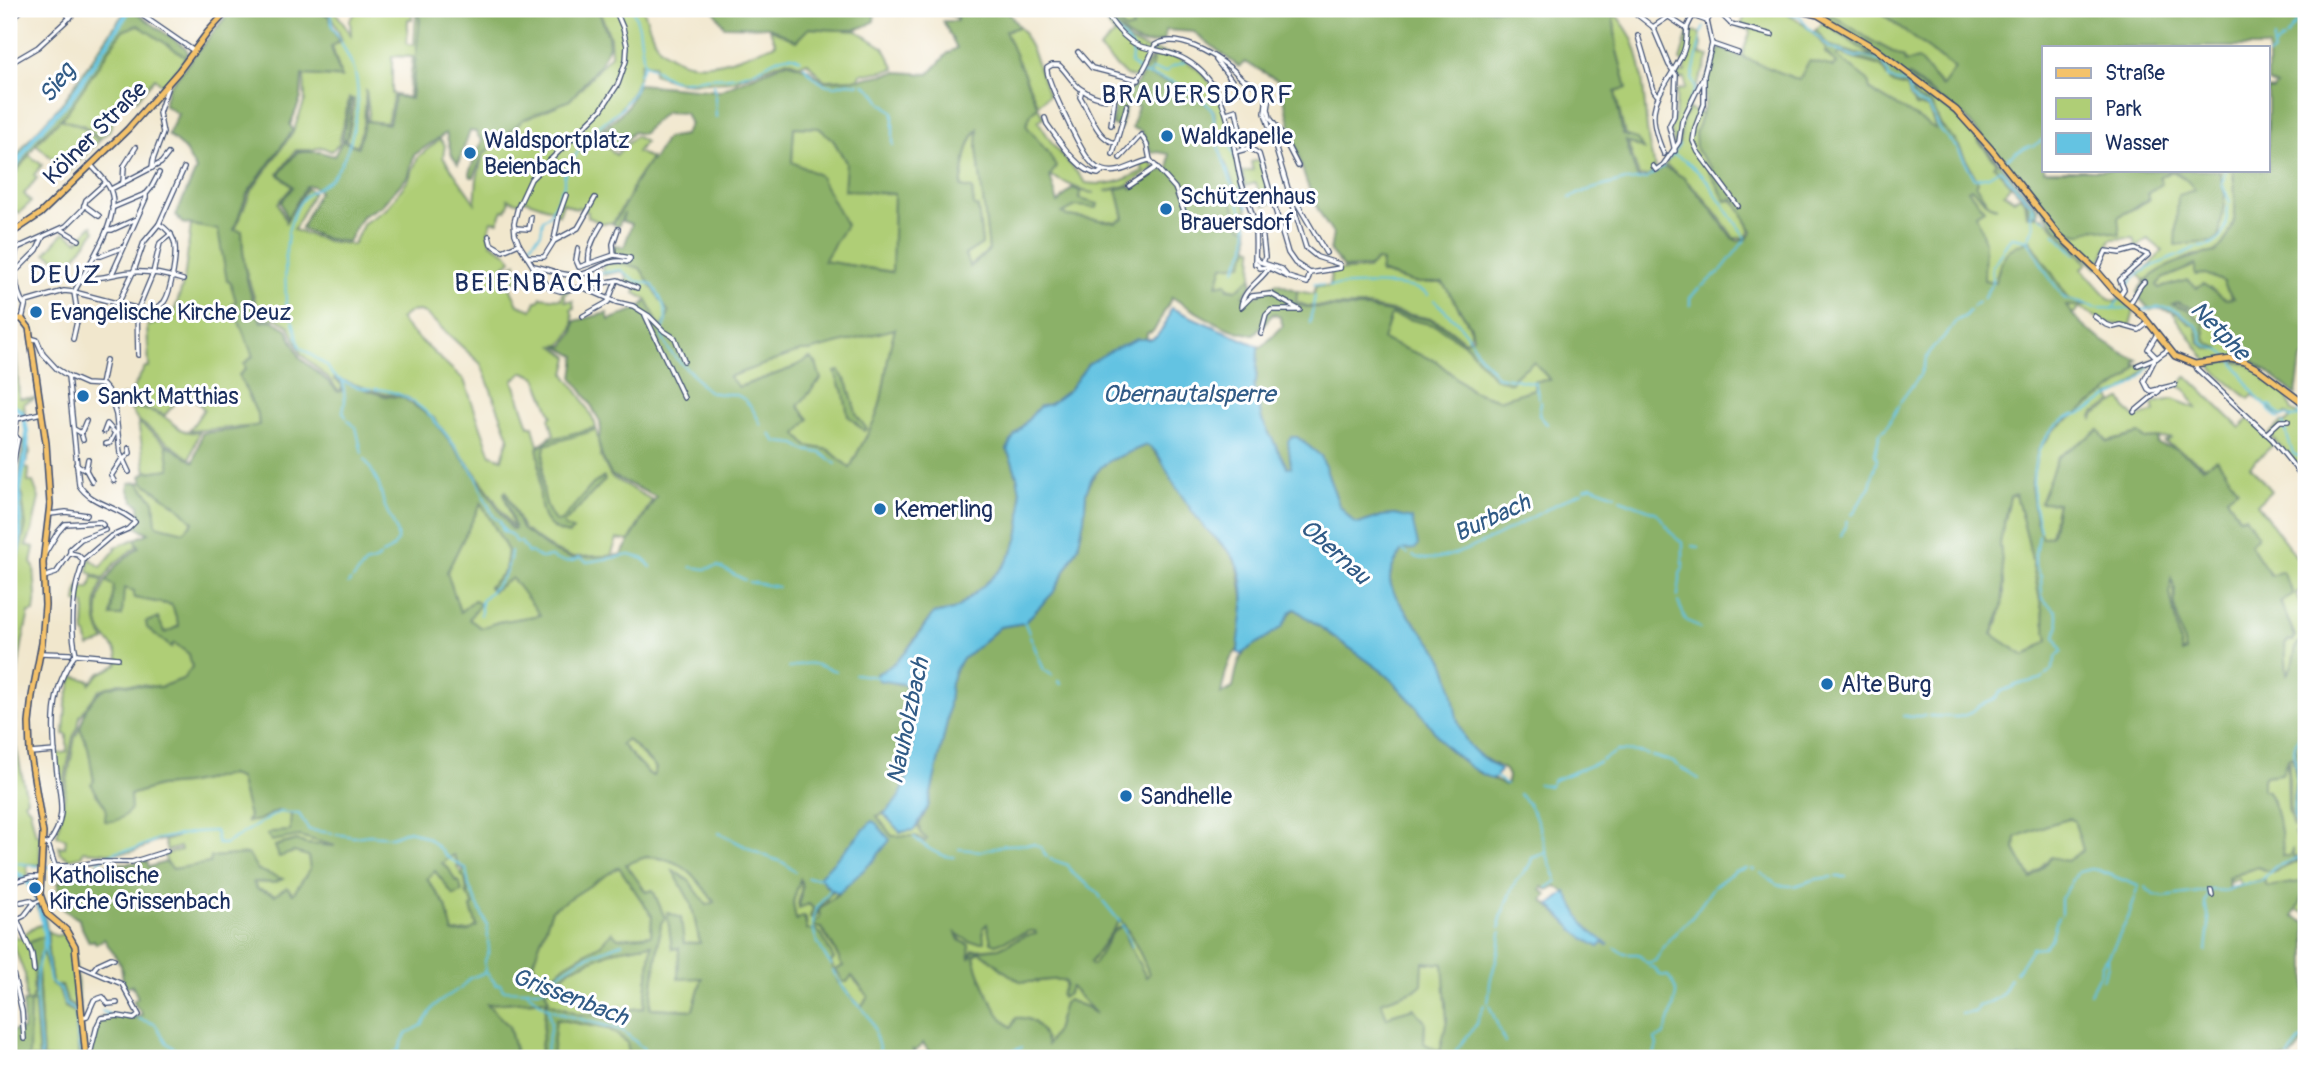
<svg xmlns="http://www.w3.org/2000/svg" width="2315" height="1067" font-family="Pangolin,sans-serif">
<rect width="100%" height="100%" fill="#fff"/>
<filter id="ink" filterUnits="userSpaceOnUse"><feTurbulence type="fractalNoise" baseFrequency=".0143" numOctaves="2"/><feDisplacementMap in="SourceGraphic" scale="14" xChannelSelector="R" yChannelSelector="G"/><feConvolveMatrix kernelMatrix="1 2 1 2 8 2 1 2 1" color-interpolation-filters="sRGB"/></filter>
<filter id="wash" filterUnits="userSpaceOnUse"><feTurbulence type="fractalNoise" baseFrequency=".00686" numOctaves="4" result="noise"/><feDisplacementMap in="SourceGraphic" scale="28" xChannelSelector="R" yChannelSelector="G"/><feGaussianBlur stdDeviation="1.57" result="paint"/><feColorMatrix in="noise" values="0 0 0 0 0 0 0 0 0 0 0 0 0 0 0 0 0 1.4 0 .05"/><feComposite in="paint" operator="in"/></filter>
<g filter="url(#wash)">
<rect width="100%" height="100%" fill="#f1e7cd"/>
<g fill="#afce76" stroke="#657e6a" stroke-width="2" fill-rule="evenodd">
<path d="M320,9H336L337,14L351,35L350,20L356,12L382,9H412V19H408L407,44L414,45L416,18L415,9H418C422,38 414,70 410,99L394,95L387,123L368,121L369,112L366,90L364,121L357,146L346,141C350,132 354,110 354,99L349,98L339,144L331,151L322,147L311,150H296L278,174L292,187L278,203L286,222L307,188L313,193L294,230L327,241L353,245L364,223L386,209L409,179L418,157L440,139L445,145L443,157L475,203L477,179L483,154L524,119L570,100L611,55L610,37L599,9H643C648,20 652,41 661,49C695,80 739,57 776,44L769,28L796,41L809,28L857,31L884,48L895,69L866,74L861,73L859,79L824,80L807,62L800,65L787,60L733,81L682,83L653,74L654,65L641,63C638,95 617,113 595,135L616,155L635,136L645,142L637,152L651,158L634,183L631,192L613,223H601L588,217V212L578,207L576,209L563,203L559,215L551,209L522,199L520,203L508,199L509,203L506,211L503,210L498,222L492,221L488,232L491,243L507,253L512,260L504,266L505,271L516,263V270L524,271L525,274L509,285L518,305L532,310L536,301H539L541,297L561,299L563,291L569,290L565,295V301H573L574,308L571,309C576,325 572,333 561,345L554,346L569,357L565,374L582,398L595,423L601,457L611,477L652,500L629,541L617,539L611,556L571,557L554,550L523,529L506,491L504,493L514,529L512,527L488,490L434,418L421,411L410,399L402,395L385,394L335,378L334,379L342,385L341,390L338,391L332,382L301,354L289,326L275,318L261,320L244,264L242,231L235,230L250,193L293,132L305,100L304,75L342,78L332,46L342,40L331,15L321,12ZM392,56L413,57L408,98L392,94ZM419,311L425,313L481,364L509,437L502,459L491,455L464,380L409,330L400,319L410,312ZM524,372L536,377L552,416L549,418L554,434L538,446L533,426H529L513,380Z"/>
<path d="M1095,9H1102L1130,42L1150,50L1146,63L1137,78L1126,76L1099,49L1115,34Z"/>
<path d="M1105,9H1129L1133,28L1125,30L1112,14L1109,16Z"/>
<path d="M1748,9L1764,11L1766,9C1793,9 1810,29 1827,49L1825,53L1837,64L1834,67L1799,80L1749,61L1742,55L1751,30L1740,27Z"/>
<path d="M1823,9H1876L1955,69L1943,87L1918,60L1905,62L1904,58L1872,41Z"/>
<path d="M1613,11C1620,20 1628,29 1632,39C1650,80 1640,128 1656,170L1647,177L1639,176L1627,140L1642,148L1625,135L1615,92L1627,88L1617,51Z"/>
<path d="M1822,22L1875,58L1856,54L1828,45L1816,30Z"/>
<path d="M138,25L186,57L163,86L155,78L136,100L124,93L109,131L100,139L83,125L66,121L62,118L122,31Z"/>
<path d="M1019,27L1025,34L1024,35L1032,50L1049,95L1038,105L1004,31Z"/>
<path d="M1688,32L1699,33L1702,44L1700,55L1709,56C1702,77 1691,96 1683,117C1679,128 1680,139 1675,149L1670,127L1675,117L1677,90L1685,89V78L1678,79L1677,73L1685,72V64L1680,60Z"/>
<path d="M1153,50C1161,52 1171,54 1179,58C1229,78 1233,145 1244,190L1240,192L1247,210L1243,212L1248,229L1241,227L1229,192L1234,186L1218,145L1214,111L1194,91L1150,76Z"/>
<path d="M1840,53L1854,59L1881,66L1891,82L1908,87L1910,97L1928,108L1937,130L1870,90L1836,55Z"/>
<path d="M1915,88L1957,116L1997,163L1995,165L2011,185L2004,193L2014,200L2020,196L2025,201L2027,216H2043L2087,263L2082,269L2110,300L2115,302L2120,298L2134,311L2130,326L2106,323L2080,308L2073,314L2065,305L2086,306L2069,299L2030,240L2001,261L1995,282L1983,280L1985,242L1967,190L1971,188L1988,204L1975,186L1978,182L1956,141L1941,126L1931,104C1922,102 1917,101 1913,93Z"/>
<path d="M1038,107L1044,117L1038,121L1054,146L1086,183C1111,186 1121,182 1143,171L1141,164L1148,161L1156,167L1128,185L1105,191L1117,189L1124,219L1116,222L1067,216L1061,212L1076,206L1097,204L1078,199L1080,191L1095,193L1084,191L1050,176L1026,125L1032,112Z"/>
<path d="M1688,109L1701,114L1711,169L1726,201L1732,200L1739,207L1750,229L1746,238H1734C1714,209 1696,184 1665,165L1679,145L1683,120Z"/>
<path d="M60,119L83,127L99,141L69,171L58,159L55,161L36,144Z"/>
<path d="M794,127L819,128L833,140L846,162L894,194L893,272L823,261L792,162Z"/>
<path d="M979,128L977,148L989,250L969,267L965,255L982,244L978,207L974,206L972,189L961,187C964,168 965,143 979,128Z"/>
<path d="M29,155L42,165L34,175L37,178L24,194L31,202L19,213L9,206V182Z"/>
<path d="M1259,160L1272,203L1264,206L1256,183L1245,186L1242,172L1253,170L1251,162Z"/>
<path d="M2219,170H2233C2235,204 2242,225 2216,252L2190,256L2144,281L2139,274L2151,265L2162,250L2148,239L2136,248L2133,238L2111,239L2097,269L2058,231L2081,234L2118,217L2149,200L2147,194L2159,177L2172,171L2189,181L2196,190L2188,193L2225,195Z"/>
<path d="M92,225L95,231L68,266L46,253L64,232L78,241Z"/>
<path d="M191,225L218,229L236,302L233,305L254,356L244,364L247,368L239,375L258,416L259,426L189,431L204,409L186,390L165,415C150,408 132,409 120,400L123,396L128,398L145,367H149L147,326L167,320L169,310L174,312L184,281Z"/>
<path d="M1249,247L1253,248L1252,277L1236,290L1217,285L1223,265L1229,264Z"/>
<path d="M1376,260L1382,262L1380,273L1415,283H1441L1446,287L1470,327V339L1465,341L1443,324L1432,319L1368,306H1308L1296,302L1297,291L1314,294L1316,286L1330,287L1331,271L1368,269Z"/>
<path d="M604,263H621L640,268L669,313L661,331L647,300L635,293L637,288L626,283L627,276L622,271L604,275L602,268Z"/>
<path d="M2196,265L2206,274L2224,282V286L2234,298L2226,299L2203,285L2197,288H2159L2157,285L2162,279Z"/>
<path d="M2177,302L2219,319L2243,352L2265,370L2264,371L2246,361H2207L2171,310C2182,314 2186,322 2196,326L2199,336L2207,343L2203,339L2205,332L2172,304Z"/>
<path d="M1391,314L1437,326L1467,346L1495,378L1514,376L1534,362L1550,380L1534,389L1499,400L1472,391L1436,361L1382,340Z"/>
<path d="M896,328C885,356 887,386 877,414C870,432 858,450 850,468L829,450L807,446L796,434L798,406L810,359L790,369L738,387L728,377L801,351H809Z"/>
<path d="M16,345L19,398H36L24,403L25,416L21,409L9,407V346Z"/>
<path d="M2151,361C2141,375 2128,393 2109,396L2113,402L2094,413L2092,417L2093,419L2095,414L2121,399L2127,410L2136,418L2155,412L2153,403L2173,399L2196,408L2187,391L2179,386L2187,376L2240,428L2249,419L2274,444L2250,466L2271,491L2257,504L2306,570V588L2296,593L2306,619V641L2298,643L2294,664L2287,676L2285,644L2295,636L2280,601L2293,594L2282,572L2271,577L2250,544L2239,518L2226,496L2237,488C2213,473 2190,454 2164,442L2172,438L2145,439L2139,434L2107,442L2099,430L2041,502H2058L2051,535L2042,538L2036,521L2031,486L2038,451L2053,430L2128,378L2137,366Z"/>
<path d="M2227,361L2247,364L2284,391L2292,411L2306,421V480L2295,462L2269,434L2282,422L2284,424L2291,417L2286,413L2281,417L2253,395L2249,399L2212,369L2211,364Z"/>
<path d="M129,407C141,409 152,410 163,416C179,426 178,434 199,432L190,459L138,420Z"/>
<path d="M138,422L166,444L171,469L146,472Z"/>
<path d="M24,468L29,469L28,482H33L39,498L32,531L26,545L34,547L31,563L34,567L36,595L34,612L29,613C20,649 14,687 15,724H9V480L13,481L12,487L21,488Z"/>
<path d="M138,482H143L178,507L194,522L184,532L155,525L154,501Z"/>
<path d="M2016,495L2028,541L2048,640L2025,656L1992,635L1999,621L2004,592L2000,543L2010,496Z"/>
<path d="M481,502L508,551L505,571L490,586L493,591L512,578L541,615L498,622L481,628L460,612L447,572Z"/>
<path d="M135,539L138,545L114,564L104,579L88,572L89,558L101,567L116,549L115,547Z"/>
<path d="M93,576L103,581C94,600 93,624 105,641L89,647L86,634H84L85,604L76,602L78,587L90,588Z"/>
<path d="M2172,578C2176,587 2174,596 2175,606C2178,621 2182,636 2186,651L2181,654L2170,593Z"/>
<path d="M106,581C116,586 124,585 134,591V598L172,605L179,626L165,633L158,619L146,622L172,647L174,643L189,654L192,667L183,679L160,687L119,683L99,690L80,716L78,727L73,737L62,794L56,754L67,752V735L64,734L66,704L73,676L91,681L89,685L99,674L117,665C122,649 107,643 101,631C94,617 99,594 106,581Z"/>
<path d="M2306,723V817H2304L2301,815L2296,816L2294,810L2299,777L2296,745Z"/>
<path d="M15,725L16,747L27,799L24,802L30,809L36,835H40V865L26,864L29,877L17,880L9,875V726Z"/>
<path d="M80,728L88,747L96,794L106,807L129,795L159,786L184,784L230,775L239,778L249,816L247,821L259,820L277,811L291,813L290,832H272L299,836L339,847L305,844L297,840L275,846L279,856L294,852L308,855L310,869L293,895H275L257,889L252,882L273,883L211,857V863L173,869L166,862L165,856L162,855L181,850L180,847L167,851L164,841L177,837L152,842L143,848L130,852L107,853L83,851L82,856L69,859L60,853L59,846L65,847L66,839L57,836L75,737Z"/>
<path d="M627,739L656,768L653,776L649,774L621,744Z"/>
<path d="M2292,755L2296,778L2293,798L2296,828L2306,840L2304,853H2306V890L2302,900H2306V913L2296,910L2305,882L2267,887L2264,880L2241,886L2239,879L2230,882L2228,878L2258,867L2272,873L2302,860L2303,854L2294,832L2302,855L2294,857L2292,851L2289,856L2282,857L2274,802L2268,792L2263,790V779L2265,776L2287,759L2288,809L2293,828L2289,806V759Z"/>
<path d="M884,814L900,832L914,830L919,825L920,833L927,839L925,842L916,836H892L877,816Z"/>
<path d="M2069,819H2074L2084,851L2067,861L2045,862L2031,879L2015,849L2016,837L2047,825Z"/>
<path d="M454,855L459,862L457,867L465,879L467,894L474,905L471,908L477,927L469,931L453,933L446,906L427,879L435,871L454,896L462,891L459,882C451,879 449,869 441,863Z"/>
<path d="M646,857C683,857 694,875 714,902L707,906L689,881L674,871L691,903L700,943H684L671,925L672,948H679L702,978L693,1010L650,1008L661,923L646,893L625,863Z"/>
<path d="M619,867L652,916L651,936L617,938L612,932L601,944L565,965L548,989L570,969L616,950L652,944L644,1008L612,1011L609,1029L627,1042L630,1057L552,1058L555,1019L607,1029L605,1016L579,1014L547,1002L540,1058H517L509,1026L486,1004L549,1000L533,962L552,909Z"/>
<path d="M799,879L802,885L798,904L799,907L808,904L813,908L810,917L815,918L817,910L832,892L830,889L839,893L819,910L821,927L843,966L868,996L861,1007L838,982L831,962L834,959L816,930H807L806,918L796,921L793,903Z"/>
<path d="M1120,919C1132,936 1141,954 1150,974L1145,977L1127,941L1125,928L1094,964L1093,965L1090,963Z"/>
<path d="M44,924V936L33,985L39,1058H29V1002L26,1001L25,975L9,934L12,932L16,937L20,938L32,928Z"/>
<path d="M987,924L996,944L1030,931H1035L1037,934L1025,936L999,948L973,950L970,959L969,951L956,933L984,932L983,928Z"/>
<path d="M48,931L56,936L67,933L74,950L80,1009L68,1004L62,987L59,989L65,1007L75,1012L79,1058H43L38,971V958L43,952L52,984L48,953Z"/>
<path d="M980,952C992,959 1009,978 1021,981C1036,985 1051,976 1065,981V989L1061,995L1071,987L1096,1012V1014L1064,1003L1056,1031L1047,1045C1034,1039 1019,1033 1007,1024C995,1015 976,970 974,955Z"/>
<path d="M1422,962L1444,964L1447,1020L1440,1053L1424,1043L1425,1022L1414,1008L1387,1018L1381,1002L1415,990Z"/>
</g>
<g fill="#8bb167" stroke="#537062" stroke-width="2" fill-rule="evenodd">
<path d="M127,9H131L186,48L188,53L186,57L138,25L122,31L65,115L41,137L9,182C9,151 48,123 65,99C86,69 105,38 127,9Z"/>
<path d="M235,9H317L320,13L329,16L338,41L331,47L341,77L302,75L301,98L290,125L293,130L247,194L234,230L242,231C243,268 247,288 261,322L272,320L287,329L300,358L331,384L338,392L342,391V385L335,379L385,396L402,397L432,418L486,490L511,529H515L504,493L506,492L522,529L553,551L571,558L621,555L656,497L611,475L602,457L598,440L601,431L600,422L589,401L573,378L576,356L557,346H564L573,333L575,321L607,313L609,320L640,308L647,300L661,330L669,313L640,268L621,263H604L603,257L611,254L613,245L624,247L632,224L622,221L624,213L618,227L613,224L632,192L633,186L649,162L653,160L666,138L684,135L690,124L685,113L665,112L642,134L633,132L617,150L598,136L628,106L638,84L719,91L787,62L808,69L823,81L860,79L897,72L929,74L948,53L957,48L943,21H957V17L945,14L944,9H1006L1019,27L1005,31L1038,107L1032,112L1026,125L1049,154L1056,167L1050,176L1058,203L1072,188L1080,191L1079,199L1098,204L1097,208L1076,206L1062,213L1067,216L1116,222L1124,218L1117,189L1130,186L1132,189L1153,176L1154,171L1157,168L1160,171L1169,169V154L1158,152L1152,153L1141,131L1132,128L1138,106L1127,103L1121,127L1112,125L1115,97C1136,92 1142,76 1151,59L1153,60L1150,76L1194,92L1214,111L1218,145L1234,186L1229,192L1241,226L1248,229L1249,248L1242,264L1223,266L1217,285L1226,283L1228,289L1236,290L1252,277V284L1243,296H1256L1277,283L1297,291L1296,304L1306,307L1368,308L1431,320L1442,325L1465,342L1473,337L1471,327L1443,283H1415L1380,272L1382,262L1377,260L1369,267L1344,268L1330,251L1333,234C1300,189 1295,133 1279,81L1245,62L1239,67L1194,32L1166,30L1164,40C1139,51 1124,37 1109,16L1112,14L1125,30L1133,28L1129,9H1134L1139,20L1147,16L1145,9H1611L1613,11L1617,51L1627,88L1615,92L1623,135L1637,139L1643,149L1626,141L1637,177L1641,179L1647,178L1664,167L1683,177L1709,206L1732,238L1738,241L1747,239L1752,231L1734,199L1726,201L1709,171L1712,169L1696,150L1695,133L1705,105V81L1720,48L1799,80L1809,61L1834,67L1837,64L1825,52L1826,48L1813,32L1816,30L1828,45L1856,54L1875,57L1822,22L1826,18L1804,9H1823L1872,41L1904,58L1905,62L1918,59L1942,87L1955,69L1876,9H2306V355L2301,360L2296,395L2243,352L2219,319L2177,302L2172,304L2187,309L2204,323C2206,342 2202,341 2221,349H2208L2199,343L2196,326L2188,323L2182,314L2157,308L2150,310L2140,299L2137,292C2151,268 2190,256 2216,252C2242,225 2235,204 2233,170H2268V89L2272,90L2276,86L2268,82V47H2044V170H2219L2225,195L2219,237L2212,242L2175,245L2178,195L2195,190C2189,181 2183,175 2172,171L2159,177L2162,184L2147,194L2149,199L2118,217L2120,235L2095,228L2081,234L2058,231L2044,211L1965,117L1908,75V77L1959,115L2038,209L2037,214L2028,215L2027,202L1994,166L1997,162L1957,116L1915,88L1913,93C1917,101 1922,102 1931,103L1941,126L1956,141L1978,182L1976,186L1988,203L1997,208L1992,207L1971,188L1968,190L1984,209L1976,214L1985,242L1984,280L1995,282C2003,255 2003,249 2030,240L2069,299L2090,306H2066C2079,327 2115,351 2138,360L2135,363L2137,366L2128,378L2054,430L2038,451L2031,486L2036,521L2042,538L2052,535L2058,503L2040,502L2058,457L2099,430L2107,442L2140,434L2145,439L2158,438L2157,444L2177,449L2203,467L2217,459L2238,489L2227,497L2239,518L2245,516L2258,536L2250,544L2271,576L2282,571L2293,594L2280,602L2295,636L2293,641L2289,640L2285,644L2287,674C2296,663 2292,654 2298,643L2306,641V723L2296,745L2299,777L2294,810L2300,827L2306,830V840C2286,818 2295,805 2296,779C2297,772 2294,763 2292,756L2287,759L2282,774L2265,776L2263,779V790L2268,791C2276,807 2285,839 2282,856H2289L2292,850L2294,858L2302,857L2301,859L2272,873L2258,867L2228,878L2229,889L2264,879L2267,887L2306,881L2301,900L2293,917L2306,923V1038L2291,1058H933L923,1043L916,1051L913,1050L918,1058H626L629,1056L627,1042L609,1029L556,1019L552,1058H540L546,1002L579,1014L605,1016L612,1011L644,1008L652,944L616,950L570,969L548,990L545,983L565,965L601,944L612,932L618,938L651,935L652,916L619,867L552,910L533,962L549,1000L487,1004L509,1026L517,1058H90L100,1017L119,1015L134,1018L142,1015L141,1012L137,1008L133,1001L138,998L132,985L124,987L121,965L104,939L96,944L94,940L89,942L80,924L79,919C59,909 57,904 58,882L89,872L88,867C104,862 128,865 147,861L149,867L166,862L173,869L210,863L211,857L248,854L258,870L283,879L273,883L253,882L257,889L275,895L287,887L293,894L310,869L308,856L294,852L279,857L275,846L297,840L305,844L335,846L299,836L272,841L267,835L272,832L290,831L291,814L277,811L259,820L247,822L249,816L239,778L230,775L184,784L159,786L130,795L131,809C124,818 116,823 105,821L106,808L91,784L94,781L88,747L80,728L86,709L98,693L106,688L120,684L160,687L183,679L192,667L189,654L174,643L171,647L147,628L146,622L158,618L165,633L179,626L172,605L134,598V591L124,588L122,616H111L114,586L106,581L116,566L139,547L135,539L149,533L134,526L140,521L139,505L133,500L128,488L130,483L138,482L154,501L156,525L184,532L193,522L178,507L143,482L141,476L146,472L170,469L166,444L194,462L202,433L234,430L259,425L258,416L239,375L246,369L244,364L253,356L232,305L236,301L230,282L227,281L218,230L182,223L176,215L196,170L184,149L168,135L178,114L164,105L168,88L227,15ZM1840,53L1881,66L1891,83L1907,87L1915,106L1928,108L1936,129L1870,90L1868,80L1837,56ZM794,127L819,128L833,140L846,162L844,190L894,194L892,272L824,261L846,225L819,175L792,162ZM978,129L977,148L989,250L970,267L965,255L982,244L978,207L974,206L972,189L961,187C964,168 965,143 978,129ZM2195,265V275L2206,274L2224,282V286L2234,298L2226,299L2203,284L2197,288L2188,280L2159,288L2157,285L2162,279ZM1172,297C1193,310 1229,334 1254,334L1273,314L1280,317L1283,326L1262,347L1258,346L1256,382L1253,384L1262,420L1287,467L1291,468V437H1297L1321,456L1339,505L1353,522L1358,524L1382,516L1395,515L1410,549L1402,550C1397,559 1389,570 1390,580C1391,601 1429,636 1440,655C1455,682 1450,715 1467,742C1475,756 1492,762 1505,770L1508,776L1507,783L1505,785L1479,773L1461,760L1444,745L1416,706L1386,674L1295,609C1289,613 1287,620 1281,625C1247,650 1240,643 1233,688L1221,694L1226,671L1231,658L1238,649L1245,608L1238,567L1232,555L1201,523L1174,484L1165,466L1151,447L1146,445L1111,460L1101,467L1091,480L1086,493L1084,519L1078,547L1053,593L1024,623L1000,627L962,660L955,670L951,683L947,722L928,807L919,825L920,833L927,839L924,842L916,836H892L877,816C886,813 896,804 901,795C909,778 920,699 906,686C902,683 900,684 895,684L891,668L899,660L933,614L954,610L960,606C974,593 992,580 1004,565C1029,533 1024,483 1007,450L1014,436L1039,407L1050,404L1069,390L1088,364L1137,339L1146,340L1147,333L1152,332L1155,329ZM1391,315L1437,326L1467,346L1494,378L1511,383L1514,376L1534,362L1550,380L1534,381V389L1499,400L1472,391L1436,361L1383,340ZM895,329C885,357 887,386 877,414C870,432 858,450 850,468L829,450L807,446L797,434L809,419L798,406L821,379L816,363L810,358L790,369L739,387L729,377L801,351H809ZM2016,495L2028,541L2048,640L2025,656L1992,634L2002,608L2004,582L2000,543L2010,497ZM481,503L508,551L505,571L489,587L493,591L512,578L540,615L498,622L481,628L469,619L480,604L474,600L460,612L447,572ZM2172,578C2177,587 2174,597 2175,606C2178,621 2182,636 2186,651L2182,653L2170,593ZM627,739L656,768L653,776L649,774L621,744ZM2069,819L2074,820L2083,850L2067,861L2051,857L2031,879L2015,849L2016,837L2047,825ZM454,855L459,866L464,870L461,874L465,879L468,893H466L474,905L471,907L477,926L469,931L453,933L446,906L427,879L435,871L454,896L462,891L459,882H456L449,869L442,863ZM646,857C682,857 694,875 714,902L707,905L689,881L672,869L691,903L700,943H684L681,918L667,912L672,949L679,948L678,979L702,978L693,1010L650,1008L661,923L665,918L653,890L646,892L626,864ZM800,879L802,885L799,908L809,904L813,908L810,917L812,918H815L818,910L832,892L824,884L839,893L819,910L820,918L815,922L814,927L822,928L840,958L839,961L843,966L836,969L843,982H847L852,976L868,996L861,1007L838,982L831,962L834,959L822,935L816,930H807L804,916L796,920L793,902ZM1556,886C1573,896 1572,906 1582,922C1589,931 1598,938 1608,944L1607,945L1603,943L1599,947C1575,935 1562,916 1543,901L1547,894L1541,890L1542,887L1548,890ZM1120,920C1133,936 1141,954 1149,974L1146,977L1127,941L1123,925L1113,932L1094,964L1092,965L1090,963ZM987,924L991,942L996,944L1030,931H1035L1036,934L1025,936L999,948L973,951L970,959L969,945L959,940L956,933L970,942H984L983,928ZM980,952C992,959 1009,978 1021,981C1036,985 1051,976 1065,981L1066,984L1061,995L1062,998L1068,994L1071,987L1096,1014L1086,1007L1068,1000L1064,1003L1056,1031L1047,1045C1043,1029 1035,1016 1016,1018L1012,1027C996,1019 977,972 974,955ZM1423,962L1443,964L1447,1020L1440,1052L1424,1043L1425,1022L1414,1008L1393,1014L1387,1018L1381,1002L1415,990L1422,984Z"/>
<path d="M418,9H598L608,36L609,46L599,66L570,100L524,119L483,154L474,177H471L469,173L482,140L477,135L476,132L470,131L458,164L452,156L446,133L414,155L409,175L381,206L362,216L348,242L327,239L301,229L319,191L313,186H306L287,219L281,202L293,187L279,174L297,152H320L334,156L342,142L350,99L352,100L348,134L344,142L358,147L365,121L366,89V121L389,124L395,96L411,99L420,18Z"/>
<path d="M713,9H875L874,21C857,35 830,29 809,28L796,41L769,27L724,26Z"/>
<path d="M839,371L848,384L857,416L867,429L864,431L848,416L843,389L840,387L835,372Z"/>
<path d="M593,428L596,430L545,445C542,469 539,503 556,522L561,521L593,484L604,477L605,480L564,523V526L573,530L569,534C525,526 546,479 537,448L551,439Z"/>
<path d="M26,439L30,452L23,472L21,488L26,526L18,558L9,574C9,562 17,552 17,540L9,544V538L16,532L17,521L16,519L9,527V523L16,514H9V510L15,507L13,499L19,484L23,441Z"/>
<path d="M38,902C48,919 47,932 48,951C49,962 51,974 52,985L43,952L38,958V971L43,1058H39L35,1001L30,1003L29,1058H9V1031L23,1030V1002H30C40,990 32,957 28,943L44,936V924L35,903Z"/>
<path d="M53,985L62,986L68,1004L80,1009L85,1058H79L75,1012L65,1007L59,989Z"/>
</g>
<g fill="#64c3e2" stroke="#4079a0" stroke-width="2">
<path d="M1171,308L1258,346L1256,382L1253,385L1262,420L1287,467H1291L1288,441L1291,437H1297L1321,456L1339,505L1353,522L1359,524L1382,516L1395,515L1412,519L1418,545L1415,549L1402,550C1397,559 1389,570 1390,580C1391,599 1426,635 1438,651C1457,677 1449,714 1467,742C1474,754 1489,761 1500,770L1496,777L1491,779L1470,767L1444,745L1416,706L1386,674L1295,609L1291,611L1282,627L1241,654L1238,653C1239,623 1249,599 1239,568C1232,549 1213,538 1201,523C1192,512 1184,499 1176,487C1167,475 1161,450 1146,445L1111,460L1101,467L1091,479L1086,493L1084,519L1078,547L1053,593L1024,623L1000,627L962,660L955,670L951,683L947,722L928,807L914,830L900,832L884,814C892,806 900,798 904,787C911,767 920,698 903,684L878,680L876,674C903,663 916,637 933,614L953,610L960,606C974,593 992,580 1004,565C1029,533 1024,483 1007,450L1014,436L1039,407L1050,404L1069,390L1088,364L1114,349L1137,339H1152L1157,336L1166,323Z"/>
<path d="M872,821L876,823L890,840L873,861L839,893L830,889L819,877Z"/>
<path d="M1566,892L1582,921L1589,930L1609,945L1603,943L1599,947C1578,937 1566,921 1550,905Z"/>
</g>
<g fill="none" stroke-linecap="round" stroke-linejoin="round">
<g stroke="#64c3e2" stroke-width="2">
<path d="M331,9L332,26L340,40"/>
<path d="M633,9L639,27L643,56"/>
<path d="M1698,9L1705,18"/>
<path d="M1777,9L1800,16L1809,29L1830,48L1856,57L1862,56L1881,61L1889,75L1888,79L1908,84L1911,96L1916,102L1929,107L1941,131L1958,149L1975,179L1989,176L2000,169L2032,205L2031,217L2034,226L2028,240L2047,274L2064,298L2096,308L2130,309"/>
<path d="M1116,30L1133,48L1131,63L1141,73L1171,81L1198,94L1213,111L1217,143L1247,225L1246,247L1235,269"/>
<path d="M1701,33L1704,27"/>
<path d="M2286,37L2299,19"/>
<path d="M341,42L355,71"/>
<path d="M2274,47L2283,39"/>
<path d="M2268,56L2273,52L2274,39"/>
<path d="M644,64C656,67 662,77 673,80C685,83 696,79 707,78C724,77 736,78 752,72"/>
<path d="M804,66C813,77 820,85 834,86"/>
<path d="M754,71C769,65 786,48 800,60"/>
<path d="M1148,74L1152,70L1166,72L1171,67L1185,62"/>
<path d="M639,75L644,64L643,58"/>
<path d="M864,84L874,92L882,104L885,105L893,112V145"/>
<path d="M713,85L715,93"/>
<path d="M836,86L847,83L859,84"/>
<path d="M715,96L716,117"/>
<path d="M1689,102L1695,89L1692,79L1701,37"/>
<path d="M1227,125L1232,148"/>
<path d="M2033,146L2044,139"/>
<path d="M1232,149L1235,158"/>
<path d="M1673,154L1687,162L1705,178L1746,238"/>
<path d="M1668,160L1679,145"/>
<path d="M2004,161L2015,153L2030,146"/>
<path d="M2225,171L2226,170"/>
<path d="M2225,172L2222,184L2230,202"/>
<path d="M1628,181L1646,179L1663,167"/>
<path d="M1241,186L1242,197L1248,207"/>
<path d="M1570,198L1585,191L1626,180"/>
<path d="M2032,205L2036,213"/>
<path d="M2038,216L2045,220"/>
<path d="M288,232C292,218 297,202 309,193C316,188 326,184 331,178C352,154 363,104 355,73"/>
<path d="M2054,233L2075,254"/>
<path d="M288,234L285,259L286,304L292,319"/>
<path d="M2013,237L2028,240"/>
<path d="M530,245L541,233L543,220L550,214L564,185V176L569,166L589,134L622,108L634,91L638,79"/>
<path d="M593,277L600,273L621,270L636,281L652,284C660,296 670,313 664,328"/>
<path d="M1314,284L1323,285"/>
<path d="M1329,286C1351,285 1415,280 1428,295"/>
<path d="M1702,286L1720,272L1745,240"/>
<path d="M2125,288C2141,269 2153,266 2175,257C2182,255 2189,250 2195,248C2205,246 2212,248 2219,239C2233,221 2223,216 2228,204"/>
<path d="M1983,299L1992,283V267L2011,237"/>
<path d="M1434,300L1459,324L1471,340"/>
<path d="M1690,305V298L1699,288"/>
<path d="M1313,306L1315,295"/>
<path d="M1972,307L1978,302"/>
<path d="M2112,309L2119,300"/>
<path d="M2139,310C2162,308 2170,302 2188,319C2197,327 2203,328 2201,342C2210,350 2220,346 2229,358"/>
<path d="M1311,315L1313,309"/>
<path d="M293,322L300,347L327,366L332,374L340,380L357,387L371,389"/>
<path d="M1310,323L1311,316"/>
<path d="M662,333C664,351 683,364 694,376C698,380 701,386 706,389C713,395 723,393 732,394C748,396 755,413 761,425"/>
<path d="M1472,342L1476,351L1497,376L1535,383L1539,398"/>
<path d="M2233,362C2244,374 2254,399 2267,406L2270,411L2279,419"/>
<path d="M343,382L345,401L343,412L346,417"/>
<path d="M375,389C414,391 437,421 459,452"/>
<path d="M1540,402L1539,415L1547,424"/>
<path d="M1900,402L1920,375L1926,359L1933,347L1943,339L1956,321L1964,317L1969,311"/>
<path d="M2267,406L2270,405L2281,416L2287,415L2291,418L2299,417L2300,410"/>
<path d="M348,420L351,424L356,427L362,453"/>
<path d="M2283,423L2293,454L2298,456L2306,451"/>
<path d="M770,434L777,442L796,444L804,450L821,453L836,464"/>
<path d="M460,453L477,478L482,492"/>
<path d="M365,459C369,467 375,475 378,483C381,490 382,498 384,504C391,523 411,543 382,554"/>
<path d="M1585,489L1591,486L1615,495"/>
<path d="M483,495L494,517L500,521L503,531L510,534L517,542H521L528,553L531,552L540,558L551,557C561,563 569,563 580,558L587,562L630,555L644,559L651,567"/>
<path d="M1620,499L1657,513L1676,538L1683,543V568L1680,574C1681,582 1678,589 1678,597"/>
<path d="M2034,500C2030,466 2038,430 2074,415C2077,414 2081,414 2084,412C2093,409 2099,402 2107,398C2126,390 2136,385 2149,367"/>
<path d="M2034,502L2040,531"/>
<path d="M1852,515L1870,486L1877,459L1875,454L1880,433L1886,428L1899,405"/>
<path d="M500,523L506,532"/>
<path d="M1841,536L1847,521"/>
<path d="M1692,546L1698,547"/>
<path d="M1400,549L1408,554"/>
<path d="M1413,556C1449,574 1544,506 1582,492"/>
<path d="M691,567L705,569L718,566L745,580"/>
<path d="M353,579L365,564L377,560L380,557"/>
<path d="M749,582L778,587"/>
<path d="M348,584L350,581"/>
<path d="M1678,602L1686,620L1700,628"/>
<path d="M481,615V601C499,583 509,575 511,551"/>
<path d="M1024,621L1029,633"/>
<path d="M1030,636L1044,670L1052,675"/>
<path d="M789,668C813,660 812,664 836,671"/>
<path d="M855,674L877,677"/>
<path d="M1058,681L1061,684"/>
<path d="M1903,716H1925"/>
<path d="M1929,716L1958,717L1969,714L1979,706L1994,700L2000,692L2019,684L2041,679L2051,671L2057,656L2062,651L2055,636L2059,624L2056,611L2042,599L2041,577L2035,565V555L2038,535"/>
<path d="M2306,719C2304,729 2298,736 2295,745C2292,756 2298,767 2297,778C2296,802 2286,816 2306,836"/>
<path d="M1652,756L1673,762L1679,766"/>
<path d="M1602,760L1617,751L1641,752L1648,755"/>
<path d="M1681,768L1699,779"/>
<path d="M1495,776L1506,784"/>
<path d="M1538,784L1550,786L1554,780L1599,762"/>
<path d="M1519,794C1538,812 1540,830 1547,854C1549,863 1554,872 1557,881L1547,888"/>
<path d="M719,833L758,853L784,863L795,872"/>
<path d="M336,834L354,837L369,835L392,837L409,830L429,839L450,859L466,869L469,886L487,925L489,951L484,963L486,970H484L497,985L500,984L503,990L526,991L545,1007L565,1015L622,1030L644,1049"/>
<path d="M914,837C925,847 939,857 954,857"/>
<path d="M959,849L982,851L1005,845L1034,844L1041,848L1047,857"/>
<path d="M1050,859L1068,865C1074,881 1094,884 1101,898"/>
<path d="M98,861L117,851L135,849L158,839L196,832L215,831L218,844H225L279,812L299,814L309,830L332,833"/>
<path d="M9,862L39,866"/>
<path d="M44,867H52"/>
<path d="M56,868H72"/>
<path d="M1751,869L1754,870"/>
<path d="M1761,873L1778,885L1791,886"/>
<path d="M1836,877H1846"/>
<path d="M807,878H820"/>
<path d="M1794,886L1817,879L1832,877"/>
<path d="M2145,887L2154,895L2164,897L2213,890L2226,891L2234,887L2261,881L2275,867L2303,856"/>
<path d="M830,889C827,895 821,901 817,908C806,930 820,947 831,965"/>
<path d="M1103,901L1120,922"/>
<path d="M2061,915V898L2078,872L2091,869L2098,870L2138,886"/>
<path d="M1122,925L1132,947"/>
<path d="M1500,928V917C1505,910 1510,889 1516,881C1522,874 1531,867 1532,858L1546,853"/>
<path d="M45,944L50,981L61,990L65,1004L76,1011L78,1039L81,1058"/>
<path d="M1615,948L1624,954H1638L1647,963L1655,961L1670,938L1693,916L1714,886L1735,871L1746,869"/>
<path d="M2206,951L2209,925L2205,902L2209,891"/>
<path d="M1649,966L1655,968L1659,975L1668,976C1671,979 1675,986 1676,991C1677,998 1667,1029 1663,1036L1657,1038"/>
<path d="M833,971C838,979 843,989 849,995C862,1009 869,1012 875,1031"/>
<path d="M2016,973L2032,948L2044,947L2051,939L2058,917"/>
<path d="M2102,980L2108,966V958"/>
<path d="M460,989L470,978L484,973"/>
<path d="M526,990H541L552,983L558,974L581,959L622,943"/>
<path d="M2090,993L2100,973L2102,964L2109,956L2129,916L2139,886"/>
<path d="M1488,1002C1490,994 1489,986 1491,978C1495,963 1501,948 1501,932"/>
<path d="M1489,1005L1505,1043"/>
<path d="M102,1011L110,1015L135,1016"/>
<path d="M1961,1014L1975,1012L1978,1006C1984,1005 1998,999 2003,993C2006,989 2008,983 2011,978"/>
<path d="M139,1019L155,1024L167,1043L183,1055L195,1058"/>
<path d="M875,1034L882,1058"/>
<path d="M394,1052L398,1051L406,1034L422,1025L435,1005L457,990"/>
<path d="M1005,1053L1021,1048"/>
<path d="M645,1054L646,1058"/>
<path d="M41,1058C40,1022 28,977 45,945"/>
<path d="M545,1058L551,1024L548,1008"/>
<path d="M989,1058L997,1056"/>
<path d="M1450,1058L1475,1026L1484,1005"/>
<path d="M1653,1058L1657,1045L1655,1039"/>
<path d="M2288,1058L2298,1043L2306,1036"/>
</g>
<g stroke="#64c3e2" stroke-width="4.5">
<path d="M9,176L35,136L70,99L130,9"/>
<path d="M9,403L21,411C35,444 21,464 19,497C18,523 25,548 9,571"/>
<path d="M9,870C13,872 20,875 24,878C38,891 45,926 45,944"/>
</g>
</g>
</g>
<g filter="url(#ink)">
<g fill="none" stroke-linecap="round" stroke-linejoin="round">
<defs>
<g id="minor">
<path d="M63,9L70,18"/>
<path d="M133,9L194,51"/>
<path d="M615,9L623,28L627,46L626,61L618,84L601,110L531,179L518,207L514,223L515,234L519,244L539,276L550,288L560,291L582,287L616,302L633,306L649,316L664,331L675,338L684,361"/>
<path d="M1103,9C1112,23 1124,40 1140,46C1156,51 1171,51 1186,60C1228,84 1231,135 1240,177C1243,191 1250,204 1253,218C1257,232 1255,251 1255,264"/>
<path d="M1630,9L1653,27L1669,65L1676,75L1674,116L1669,126L1675,151"/>
<path d="M1657,9L1687,29"/>
<path d="M1714,9L1707,21L1712,44L1704,75V104L1695,128L1693,141L1698,152L1738,206"/>
<path d="M1716,9L1731,24L1772,35"/>
<path d="M1693,16L1707,21"/>
<path d="M9,21L23,9"/>
<path d="M1653,27L1668,17"/>
<path d="M1638,36L1654,91L1657,95"/>
<path d="M1712,44L1738,53"/>
<path d="M1078,52L1092,68L1139,80"/>
<path d="M1216,60L1240,91"/>
<path d="M9,64L38,47L79,9"/>
<path d="M1082,90L1080,97C1090,112 1097,140 1116,143"/>
<path d="M1266,92L1270,96L1268,109L1270,118L1282,135L1298,166"/>
<path d="M1227,113L1236,110L1244,149"/>
<path d="M1045,118L1047,124C1059,140 1078,172 1098,174L1102,171"/>
<path d="M1111,125L1115,96"/>
<path d="M1235,152L1250,148L1259,154L1288,253L1295,263L1310,273"/>
<path d="M1113,154L1127,105"/>
<path d="M1664,154C1641,103 1661,97 1682,55C1687,46 1686,38 1687,28C1689,22 1694,15 1696,9"/>
<path d="M1120,158L1141,135L1147,145L1150,160"/>
<path d="M1150,160C1135,162 1120,176 1103,170C1098,169 1093,165 1090,161C1081,151 1045,78 1047,68L1052,65H1059C1067,72 1072,83 1081,89C1120,117 1143,76 1155,45C1178,32 1213,54 1232,69C1236,72 1239,77 1244,80C1253,86 1262,85 1267,95L1265,113L1306,248L1317,257L1339,264L1340,268"/>
<path d="M1150,160L1175,188L1189,225"/>
<path d="M1653,166L1656,170L1663,165L1679,142L1682,121L1702,80"/>
<path d="M152,168L153,160L163,133L159,113L168,86"/>
<path d="M123,183L124,166L136,147"/>
<path d="M1129,186L1157,167"/>
<path d="M111,189L161,163L168,154"/>
<path d="M1290,191L1326,253"/>
<path d="M84,205L99,216"/>
<path d="M112,208L145,194"/>
<path d="M1261,221L1265,257L1263,262"/>
<path d="M515,228L529,229L531,217"/>
<path d="M61,229L79,240"/>
<path d="M107,230H112L134,220"/>
<path d="M489,236L491,244L503,251L519,244"/>
<path d="M554,240L559,215L566,195"/>
<path d="M9,243L17,248C13,263 15,292 24,304"/>
<path d="M17,248L66,226L83,209L86,200L105,183"/>
<path d="M578,248L576,260L579,267L614,255L630,258"/>
<path d="M614,255L613,244L618,229"/>
<path d="M95,256H101L122,248"/>
<path d="M527,257H544L554,241L578,228L595,198"/>
<path d="M1256,258L1260,262L1281,269L1288,277L1307,283L1310,273L1340,268"/>
<path d="M589,263C587,249 595,235 602,224"/>
<path d="M1257,264L1260,268L1269,267"/>
<path d="M533,266C548,268 562,277 578,275C596,273 607,257 627,262L630,259"/>
<path d="M1269,268L1286,276"/>
<path d="M17,270L37,250L43,237"/>
<path d="M2097,271L2106,251L2120,253L2135,249L2148,255L2120,280L2124,289L2120,295"/>
<path d="M112,274L146,198V194L151,188L159,173"/>
<path d="M83,276C95,254 123,212 109,187C105,179 97,172 91,165"/>
<path d="M582,287L618,280L637,288"/>
<path d="M2130,303C2136,296 2137,288 2144,282"/>
<path d="M118,304L135,268L144,242L159,224L184,168"/>
<path d="M137,309L138,355"/>
<path d="M138,309L153,273L160,243L171,234"/>
<path d="M645,315L684,398"/>
<path d="M583,316L608,302L616,281"/>
<path d="M2094,316L2105,324L2113,327L2121,325L2139,330L2148,323"/>
<path d="M22,319L26,302L64,291L74,292L83,276C96,282 118,272 133,272C150,271 167,275 183,280"/>
<path d="M1261,334L1266,315L1271,310H1300L1271,294L1252,296L1241,307C1243,288 1262,281 1270,266"/>
<path d="M30,338L37,340L43,354L57,369L68,376L86,384L103,385L109,392L116,415L120,453L129,472"/>
<path d="M73,339L78,317L74,292L143,310C151,310 159,308 164,302C171,292 178,252 174,241C171,233 166,228 159,224"/>
<path d="M2168,350L2155,359L2144,381L2148,389L2151,391L2175,385"/>
<path d="M2157,358L2148,349L2157,334"/>
<path d="M2195,364L2197,369L2272,439L2306,481"/>
<path d="M2138,365L2155,358"/>
<path d="M68,376L79,485C91,505 119,506 135,522L128,529L110,537L83,560"/>
<path d="M101,385L106,360"/>
<path d="M2134,412L2159,391L2160,388"/>
<path d="M74,429L81,433L83,440"/>
<path d="M104,432L107,424L115,433"/>
<path d="M81,433L86,421"/>
<path d="M2266,434L2280,421H2288"/>
<path d="M106,444L110,443L115,433"/>
<path d="M123,460L130,453L129,448"/>
<path d="M13,464L18,439L15,435L17,419L41,413"/>
<path d="M76,464L86,470L92,481"/>
<path d="M86,470L88,459"/>
<path d="M114,481L111,476L122,459"/>
<path d="M50,514L66,512L87,515"/>
<path d="M70,553V549L81,539L105,530"/>
<path d="M44,555L58,532L65,524L100,522L103,525"/>
<path d="M41,653L70,654"/>
<path d="M76,654L118,658"/>
<path d="M30,753L55,751"/>
<path d="M42,844H48C67,820 61,801 57,773C52,731 49,688 76,654C71,632 72,608 76,587C78,577 82,569 83,560L78,555L70,553L56,573L44,577"/>
<path d="M48,844L55,866L53,872"/>
<path d="M2303,855L2306,856"/>
<path d="M55,866H74L97,862H132L167,851"/>
<path d="M9,876L17,881L31,877H41"/>
<path d="M2211,890L2212,895"/>
<path d="M21,902L30,900L34,903"/>
<path d="M17,919L32,954L34,971"/>
<path d="M9,923L24,916L34,903L41,900"/>
<path d="M9,957L22,1011L24,1039"/>
<path d="M78,965L122,984L139,1015L134,1019L118,1016L101,1018L97,1026L89,1058"/>
<path d="M93,970L98,964L111,958L114,959"/>
<path d="M83,1017L87,1016L94,1000L103,997L108,1004L117,1003"/>
</g>
<g id="major">
<path d="M1791,9L1818,15L1876,49L1956,110L1991,149L2059,235L2097,271L2115,292L2144,317L2175,356L2195,364L2231,359L2245,362L2258,369L2306,405"/>
<path d="M9,235L40,214L128,129L179,71L208,32L229,9"/>
<path d="M9,319H22L29,328L46,443L50,504L43,563L45,605L42,643L32,696L29,723L30,753L43,833L40,894L47,914L66,930L75,946L86,1058"/>
</g>
</defs>
<use href="#minor" stroke="#3b4b6f" stroke-width="6"/>
<use href="#major" stroke="#3b4b6f" stroke-width="8"/>
<use href="#minor" stroke="#fff" stroke-width="3.5"/>
<use href="#major" stroke="#f4c26a" stroke-width="5"/>
</g>
</g>
<g fill="#1f6fb2" stroke="#fff" stroke-width="2.5">
<circle cx="1167" cy="136" r="7"/>
<circle cx="470" cy="153" r="7"/>
<circle cx="1166" cy="209" r="7"/>
<circle cx="36" cy="312" r="7"/>
<circle cx="83" cy="396" r="7"/>
<circle cx="880" cy="509" r="7"/>
<circle cx="1827" cy="684" r="7"/>
<circle cx="1126" cy="796" r="7"/>
<circle cx="35" cy="888" r="7"/>
</g>
<g text-anchor="middle" dominant-baseline="central" stroke-width="6" stroke-linejoin="round" paint-order="stroke">
<g font-size="23" fill="#1b2f5e" stroke="#fff">
<text transform="translate(95 133) rotate(-45)">Kölner Straße</text>
</g>
<g font-size="23" fill="#1b2f5e" stroke="#fff" text-anchor="start">
<text x="1181" y="136">Waldkapelle</text>
<text x="484" y="140">Waldsportplatz<tspan x="484" dy="26">Beienbach</tspan></text>
<text x="1180" y="196">Schützenhaus<tspan x="1180" dy="26">Brauersdorf</tspan></text>
<text x="50" y="312">Evangelische Kirche Deuz</text>
<text x="97" y="396">Sankt Matthias</text>
<text x="894" y="509">Kemerling</text>
<text x="1841" y="684">Alte Burg</text>
<text x="1140" y="796">Sandhelle</text>
<text x="49" y="875">Katholische<tspan x="49" dy="26">Kirche Grissenbach</tspan></text>
</g>
<g font-size="24" font-style="italic" fill="#315b86" stroke="#fff">
<text transform="translate(57 83) rotate(-53)">Sieg</text>
<text transform="translate(2220 331) rotate(45)">Netphe</text>
<text x="1189" y="394">Obernautalsperre</text>
<text transform="translate(1492 518) rotate(-25)">Burbach</text>
<text transform="translate(1335 552) rotate(42)">Obernau</text>
<text transform="translate(908 721) rotate(-78)">Nauholzbach</text>
<text transform="translate(570 997) rotate(21)">Grissenbach</text>
</g>
<g font-size="26" letter-spacing="2" fill="#1b2f5e" stroke="#fff">
<text x="1198" y="95">BRAUERSDORF</text>
<text x="66" y="275">DEUZ</text>
<text x="529" y="283">BEIENBACH</text>
</g>
</g>
<rect width="2315" height="1067" fill="none" stroke="#fff" stroke-width="35"/>
<rect x="2042" y="46" width="228" height="126" fill="#ffffff" stroke="#a4acbf" stroke-width="2"/>
<rect x="2056" y="68" width="35" height="10" fill="#f4c26a" stroke="#a4acbf" stroke-width="2"/>
<text x="2105" y="80" font-size="21" fill="#1b2f5e">Straße</text>
<rect x="2056" y="98" width="35" height="21" fill="#afce76" stroke="#a4acbf" stroke-width="2"/>
<text x="2105" y="116" font-size="21" fill="#1b2f5e">Park</text>
<rect x="2056" y="133" width="35" height="21" fill="#64c3e2" stroke="#a4acbf" stroke-width="2"/>
<text x="2105" y="150" font-size="21" fill="#1b2f5e">Wasser</text>
</svg>
